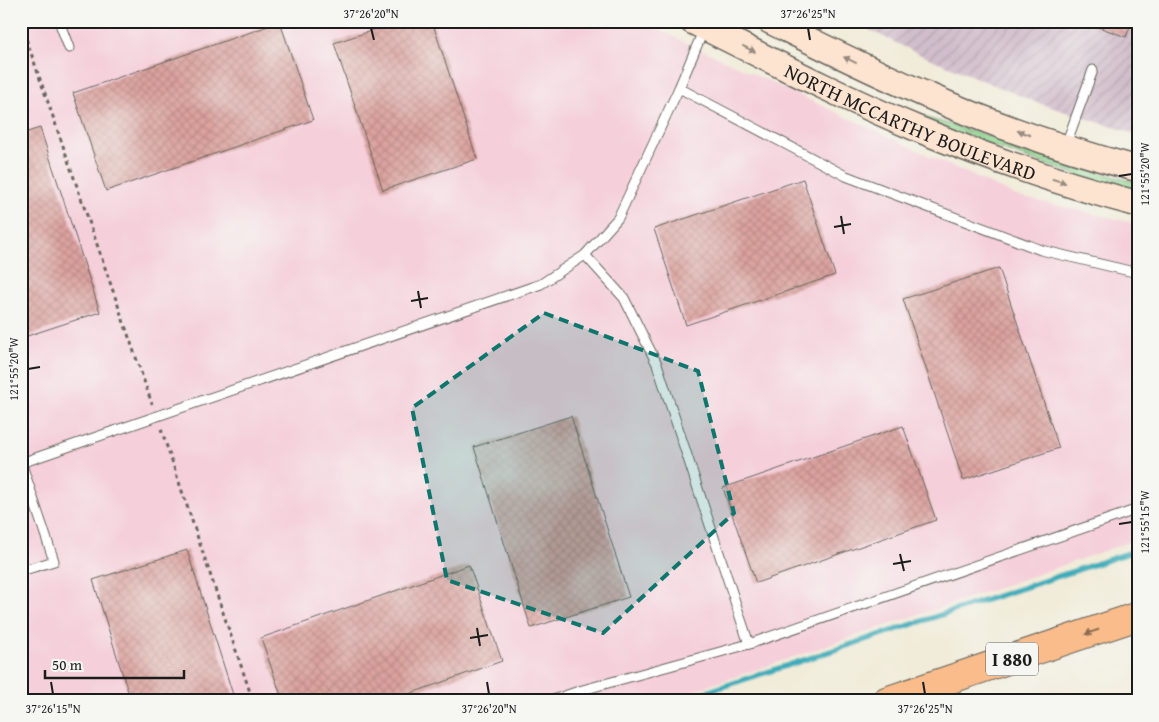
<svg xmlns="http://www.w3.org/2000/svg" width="1159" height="722" font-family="'Gentium Book Plus',serif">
<defs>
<pattern id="industrial-furrows" width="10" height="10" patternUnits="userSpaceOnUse" patternTransform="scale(1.25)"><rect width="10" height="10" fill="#d1bdcb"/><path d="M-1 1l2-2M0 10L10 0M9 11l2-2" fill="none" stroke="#b3a2ae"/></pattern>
<pattern id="grass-tufts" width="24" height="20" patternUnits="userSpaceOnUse" patternTransform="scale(1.25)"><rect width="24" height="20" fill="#8ed38d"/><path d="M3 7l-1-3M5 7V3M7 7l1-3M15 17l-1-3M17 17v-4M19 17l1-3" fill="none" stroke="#7ab579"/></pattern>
<pattern id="building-cross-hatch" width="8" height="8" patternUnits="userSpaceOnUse" patternTransform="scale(1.25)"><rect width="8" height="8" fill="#dba29e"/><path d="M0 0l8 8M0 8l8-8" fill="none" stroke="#bb8b88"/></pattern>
</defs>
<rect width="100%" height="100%" fill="#f6f6f2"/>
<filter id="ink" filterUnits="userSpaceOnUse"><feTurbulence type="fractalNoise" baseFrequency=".02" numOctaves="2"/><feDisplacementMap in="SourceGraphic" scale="10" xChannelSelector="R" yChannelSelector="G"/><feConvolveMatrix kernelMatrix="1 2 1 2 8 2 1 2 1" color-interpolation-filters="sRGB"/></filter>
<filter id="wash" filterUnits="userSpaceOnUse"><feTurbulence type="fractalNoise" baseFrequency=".0096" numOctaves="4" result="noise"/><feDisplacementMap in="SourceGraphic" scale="20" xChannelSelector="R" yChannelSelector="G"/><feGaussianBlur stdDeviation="1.12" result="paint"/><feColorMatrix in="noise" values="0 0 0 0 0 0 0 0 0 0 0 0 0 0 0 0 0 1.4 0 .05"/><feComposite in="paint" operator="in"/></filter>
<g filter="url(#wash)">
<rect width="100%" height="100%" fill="#f1ecd9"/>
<path fill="#f5cfda" d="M21,21H640L1016,196L1138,224V539L989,591L663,701H21Z"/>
<path fill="url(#industrial-furrows)" d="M851,21H1138V135L1035,102L919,54Z"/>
<path fill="url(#grass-tufts)" stroke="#557854" d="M910,113L983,134L1084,168L1138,183V196L910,118Z"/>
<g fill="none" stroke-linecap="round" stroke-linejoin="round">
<path stroke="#3dacba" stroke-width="5.5" d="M679,701L1138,550"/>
</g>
<g id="blocks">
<g fill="url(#building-cross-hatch)">
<path d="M401,21H432L477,159L383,190L334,43Z"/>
<path d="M1082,21H1132L1126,37Z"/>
<path d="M280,22L313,120L106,191L73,93Z"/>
<path d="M40,128L100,312L21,338V134Z"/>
<path d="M803,179L835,275L686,325L654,229Z"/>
<path d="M999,268L1059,448L963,480L903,299Z"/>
<path d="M571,416L629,597L531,628L474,447Z"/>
<path d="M903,426L936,520L756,583L723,488Z"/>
<path d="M187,550L235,701H131L93,580Z"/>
<path d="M469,565L502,661L389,701H283L261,638Z"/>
</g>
</g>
</g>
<g filter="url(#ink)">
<use href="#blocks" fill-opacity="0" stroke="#67655e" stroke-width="1"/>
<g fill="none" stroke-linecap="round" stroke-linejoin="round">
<defs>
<g id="service">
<path d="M59,21L69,48"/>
<path d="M679,88L846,176L1041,250L1138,273"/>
<path d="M1065,147L1093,70"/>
<path d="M585,255L624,298L657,364L749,644"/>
<path d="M21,462L54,561L21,571"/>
<path d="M21,463L541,284L585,255L618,218L679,88L704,29"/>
<path d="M550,701L579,691L749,644L1138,509"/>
</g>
<g id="secondary">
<path id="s1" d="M692,21C766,58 841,97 918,129C990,159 1063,184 1138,204"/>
<path d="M770,21C823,47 875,73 929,96C996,126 1067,150 1138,169"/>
</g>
<path id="motorway" d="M886,701L1138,616"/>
</defs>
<use href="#service" stroke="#67655e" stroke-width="11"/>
<use href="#secondary" stroke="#67655e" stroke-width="28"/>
<use href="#motorway" stroke="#67655e" stroke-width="30"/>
<g stroke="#67655e" stroke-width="3" stroke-dasharray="4 4" stroke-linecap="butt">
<path d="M21,24L152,404"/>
<path d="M161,429L253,701"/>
</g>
<use href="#service" stroke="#fff" stroke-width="9"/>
<use href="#secondary" stroke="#fde4d0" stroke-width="25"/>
<use href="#motorway" stroke="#f9bc8a" stroke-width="28"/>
</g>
<defs><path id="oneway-solid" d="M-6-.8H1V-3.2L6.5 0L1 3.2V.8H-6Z" transform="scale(1.25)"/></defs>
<g fill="#988a7f">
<use href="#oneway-solid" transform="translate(749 49) rotate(26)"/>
<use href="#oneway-solid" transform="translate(850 60) rotate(-154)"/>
<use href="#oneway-solid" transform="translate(1024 133) rotate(-161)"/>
<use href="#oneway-solid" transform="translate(1059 181) rotate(17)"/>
</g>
<use fill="#8a6c53" href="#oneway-solid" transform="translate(1092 632) rotate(161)"/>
</g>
<path fill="#0f766e" fill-opacity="0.2" stroke="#0f766e" stroke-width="4" stroke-dasharray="10 6" stroke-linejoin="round" d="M544,313L698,371L734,513L603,633L447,580L412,408Z"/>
<path fill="none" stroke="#1c1c1c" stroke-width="2" d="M371,28L374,40M808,28L810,40M1119,176L1132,174M841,216L844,234M834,227L851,224M418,291L421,308M411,301L428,298M28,369L40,367M1119,524L1132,522M900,554L904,571M893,564L911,561M477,628L480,646M470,638L488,635M51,682L53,694M487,682L489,694M923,682L925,694"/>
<g text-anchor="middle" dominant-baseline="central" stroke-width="4" stroke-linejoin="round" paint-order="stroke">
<rect fill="#f6f6f2" stroke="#5d5d5c" stroke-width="1" x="986" y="642.5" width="52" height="33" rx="4"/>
<g font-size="19" font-weight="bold" fill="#1c1c1c">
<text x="1012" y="659">I 880</text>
</g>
<g font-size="20" fill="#1c1c1c" stroke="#f6f6f2">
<text stroke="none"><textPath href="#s1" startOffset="241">NORTH MCCARTHY BOULEVARD</textPath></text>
</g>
</g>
<rect width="1159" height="722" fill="none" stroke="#f6f6f2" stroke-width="55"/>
<path d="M45 670v8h139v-8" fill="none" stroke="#1c1c1c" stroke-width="2.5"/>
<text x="52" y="670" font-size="15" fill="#1c1c1c" stroke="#f6f6f2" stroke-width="4" paint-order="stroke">50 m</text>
<rect x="28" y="28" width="1104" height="666" fill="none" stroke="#1c1c1c" stroke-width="2"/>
<g font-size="12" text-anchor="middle" fill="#1c1c1c">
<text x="371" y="18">37°26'20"N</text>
<text x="808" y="18">37°26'25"N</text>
<text transform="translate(1145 174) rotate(-90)" y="4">121°55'20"W</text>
<text transform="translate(14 369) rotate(-90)" y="4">121°55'20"W</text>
<text transform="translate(1145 522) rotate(-90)" y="4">121°55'15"W</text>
<text x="53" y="713">37°26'15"N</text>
<text x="489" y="713">37°26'20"N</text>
<text x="925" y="713">37°26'25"N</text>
</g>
</svg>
